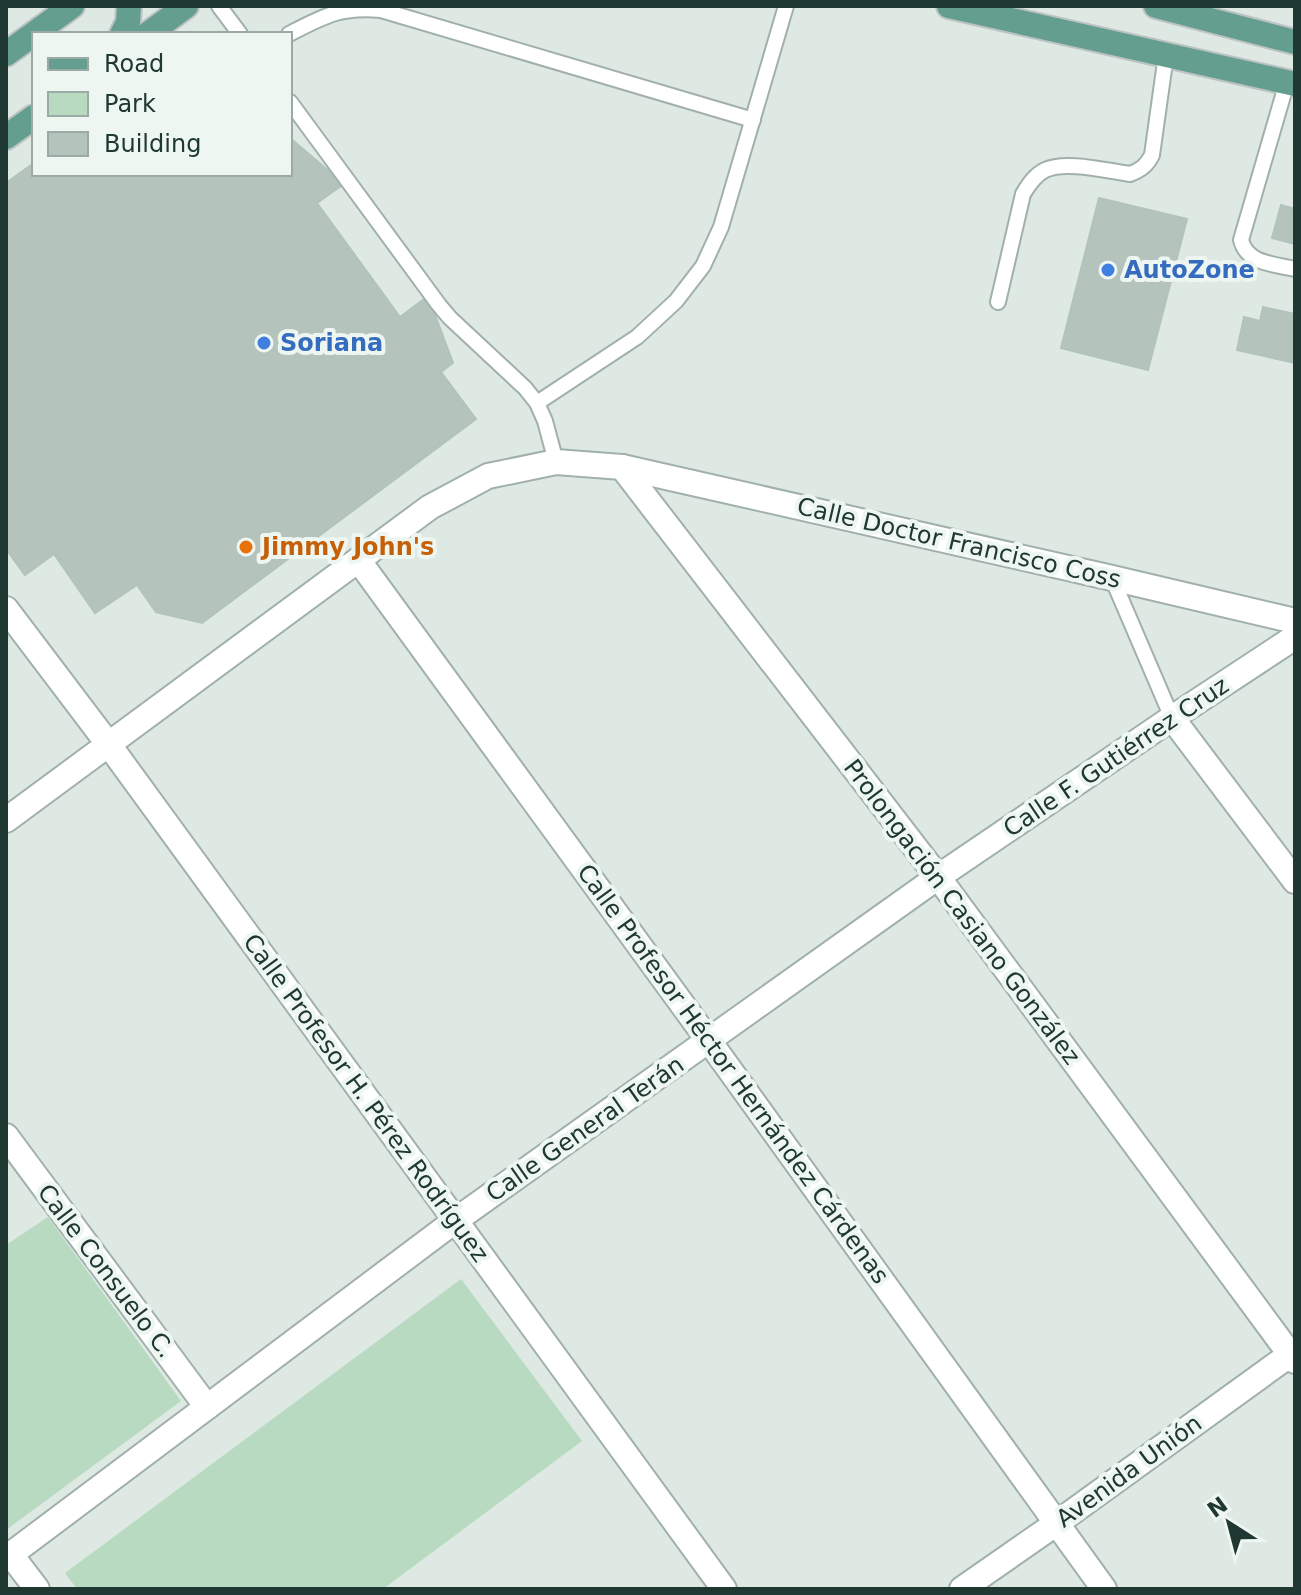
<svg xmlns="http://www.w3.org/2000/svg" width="1301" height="1595" font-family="'DejaVu Sans',sans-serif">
<rect width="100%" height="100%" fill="#dee9e4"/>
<g fill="#b7dac1">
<path d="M48,1217L181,1401L6,1530V1245Z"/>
<path d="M461,1279L582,1441L383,1589H77L65,1573Z"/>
</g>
<g fill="#b4c4bd" stroke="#b1c3bb" stroke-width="2">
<path d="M290,138L344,184L317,203L400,317L428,296L453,363L441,372L476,419L202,623L156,612L137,585L95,613L54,554L25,575L6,549V183L34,163V174H290Z"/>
<path d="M1099,198L1187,219L1148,370L1061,348Z"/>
<path d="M1281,205L1295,209V244L1272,238Z"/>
<path d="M1263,307L1295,314V363L1237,350L1244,317L1260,321Z"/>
</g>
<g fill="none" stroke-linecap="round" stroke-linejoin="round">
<defs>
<g id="service">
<path d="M219,6L240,34"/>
<path d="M289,34C324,16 341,6 381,10L753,120"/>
<path d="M1287,82L1241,240C1247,264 1274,264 1295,269"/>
<path d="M290,102L439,305L450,318L525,388L537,403L545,421L556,462"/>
<path d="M998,302L1023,194C1029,184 1035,175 1045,170C1066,160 1107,171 1130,174C1141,170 1147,165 1152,155L1166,55"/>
<path d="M537,403L637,337L676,301L703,266L721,227L786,6"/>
<path d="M1112,578L1172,718"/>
</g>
<g id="minor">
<path d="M622,467L938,877L1295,1361"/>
<path d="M359,561L709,1041L1104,1589"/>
<path d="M6,609L109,745L724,1589"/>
<path d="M1172,718L1295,881"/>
<path d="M6,820L430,507L488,476L556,462L622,467L1112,578L1295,621"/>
<path d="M6,1136L207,1407"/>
<path d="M11,1555L37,1589"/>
<path d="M6,1558L456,1220L938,877L1172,718L1295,637"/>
<path d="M962,1589L1057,1523L1295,1351"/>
</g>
<g id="primary">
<path d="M949,6L1295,84"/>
<path d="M1156,6L1295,42"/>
<path d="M122,34L128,22L129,6"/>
<path d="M148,34L186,6"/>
<path d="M6,54L72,6"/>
<path d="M6,137L34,117"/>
</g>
</defs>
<use href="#service" stroke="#a1b0ab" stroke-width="18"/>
<use href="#minor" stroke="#a1b0ab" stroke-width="28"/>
<use href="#primary" stroke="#bcc3c2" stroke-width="28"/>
<use href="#service" stroke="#fff" stroke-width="14"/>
<use href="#minor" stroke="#fff" stroke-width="24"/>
<use href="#primary" stroke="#649e8f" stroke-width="24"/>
</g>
<g fill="#3f7fe0" stroke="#eef6f2" stroke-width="3">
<circle cx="1108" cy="270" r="8"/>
<circle cx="264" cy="343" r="8"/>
</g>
<circle fill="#e8710a" stroke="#eef6f2" stroke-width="3" cx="246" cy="547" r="8"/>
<g text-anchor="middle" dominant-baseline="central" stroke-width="8" stroke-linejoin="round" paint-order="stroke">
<g font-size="24" font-weight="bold" fill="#366cbe" stroke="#eef6f2" text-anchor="start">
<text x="1124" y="270">AutoZone</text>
<text x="280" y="343">Soriana</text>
</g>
<g font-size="24" fill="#203832" stroke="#eef6f2">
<text transform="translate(959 543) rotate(13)">Calle Doctor Francisco Coss</text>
<text transform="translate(1116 757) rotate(-34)">Calle F. Gutiérrez Cruz</text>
<text transform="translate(962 912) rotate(53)">Prolongación Casiano González</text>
<text transform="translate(733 1074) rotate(54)">Calle Profesor Héctor Hernández Cárdenas</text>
<text transform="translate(366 1098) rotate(54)">Calle Profesor H. Pérez Rodríguez</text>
<text transform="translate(585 1129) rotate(-35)">Calle General Terán</text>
<text transform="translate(106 1271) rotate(53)">Calle Consuelo C.</text>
<text transform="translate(1129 1471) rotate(-36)">Avenida Unión</text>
</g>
<g font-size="24" font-weight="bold" fill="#c56008" stroke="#eef6f2" text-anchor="start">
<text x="262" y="547">Jimmy John's</text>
</g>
</g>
<rect width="1301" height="1595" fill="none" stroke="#203832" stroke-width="16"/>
<rect x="32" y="32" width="260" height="144" fill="#eef6f2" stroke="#9caaa5" stroke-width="2"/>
<rect x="48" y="58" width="40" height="12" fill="#649e8f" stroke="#9caaa5" stroke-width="2"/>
<text x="104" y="72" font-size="24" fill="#203832">Road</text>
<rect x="48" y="92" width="40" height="24" fill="#b7dac1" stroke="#9caaa5" stroke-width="2"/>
<text x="104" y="112" font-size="24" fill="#203832">Park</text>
<rect x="48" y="132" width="40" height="24" fill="#b4c4bd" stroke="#9caaa5" stroke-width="2"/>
<text x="104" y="152" font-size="24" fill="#203832">Building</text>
<g transform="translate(1229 1523) rotate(324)" stroke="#eef6f2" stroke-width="6" paint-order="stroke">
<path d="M0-6L14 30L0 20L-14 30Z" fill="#203832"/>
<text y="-12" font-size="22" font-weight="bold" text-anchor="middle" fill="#203832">N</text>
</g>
</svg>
